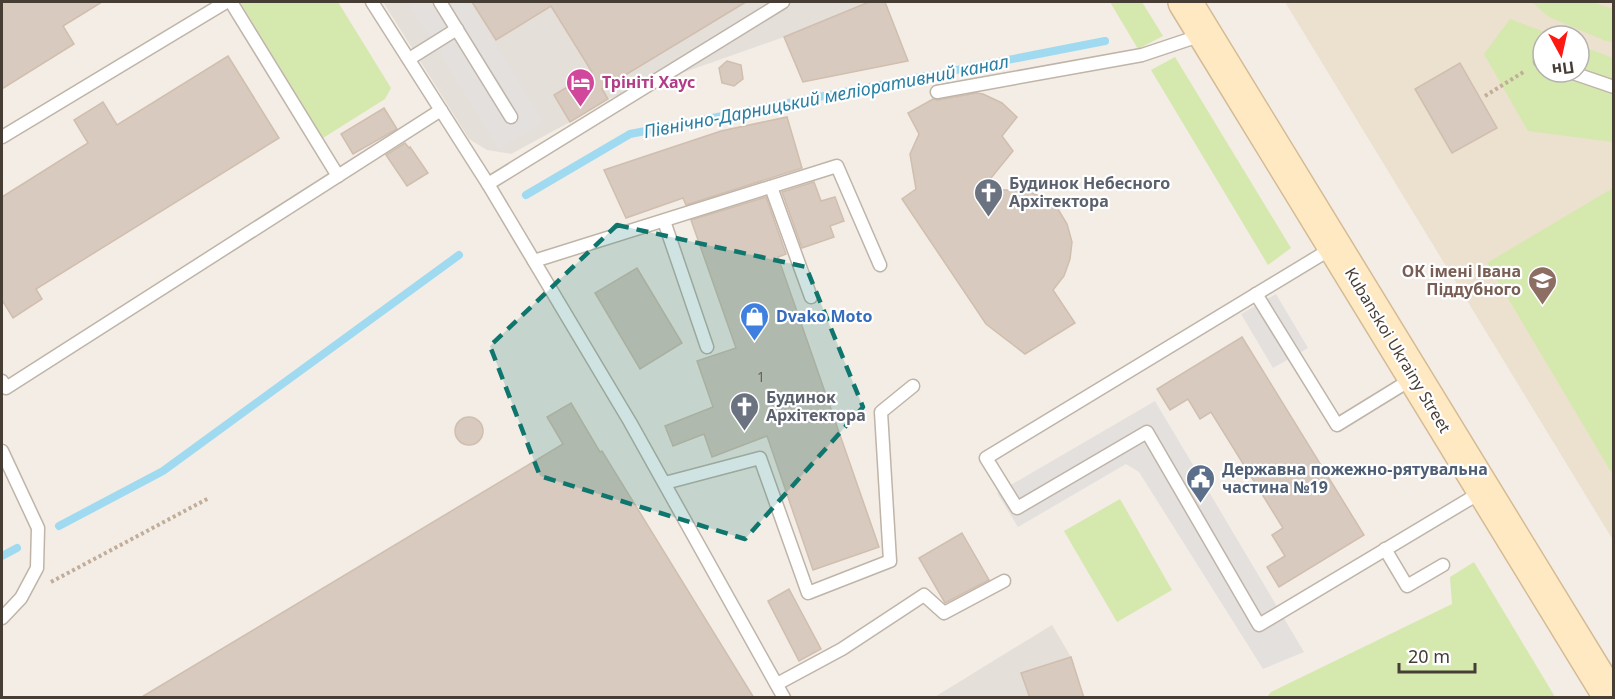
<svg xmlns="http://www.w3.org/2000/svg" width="1615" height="699" font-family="'Noto Sans',sans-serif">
<rect width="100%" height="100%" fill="#f3ede5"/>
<g fill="#e5dfda">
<path d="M383,2H869L784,37L608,99L570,122L511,154L487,150L469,139Z"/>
<path d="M1052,625L1071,657L1084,697L933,698Z"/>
</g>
<path fill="#ece0cf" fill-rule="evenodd" d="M1285,2H1613V540ZM1543,36H1579V72H1543Z"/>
<g fill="#d5e8ad">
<path d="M240,2H338L391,88L385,99L323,138Z"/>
<path d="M1110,2H1142L1163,36L1138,49Z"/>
<path d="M1532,2H1592L1613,9V42L1606,41L1549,17Z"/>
<path d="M1510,19L1555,36H1543V72H1579V45L1613,58V142L1528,131L1484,54Z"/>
<path d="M1175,57L1291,248L1268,265L1151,70Z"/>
<path d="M1613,188V475L1487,263Z"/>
<path d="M1120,499L1172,590L1117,622L1064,531Z"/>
<path d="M1474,562L1555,697H1267L1271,692L1452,604L1450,577Z"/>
</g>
<g fill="#e4e0de">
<path d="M408,2H470L543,122L499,149Z"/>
<path d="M1276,294L1308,348L1273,368L1241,314Z"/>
<path d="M1155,401L1304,652L1263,669L1139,472L1126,464L1018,527L997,493Z"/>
</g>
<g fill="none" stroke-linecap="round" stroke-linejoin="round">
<g stroke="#a0daf1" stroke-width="8">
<path d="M526,195L630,134L1105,41"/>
<path d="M59,526L163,471L459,255"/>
<path d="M2,556L17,548"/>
</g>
</g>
<g fill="#d8cabe" stroke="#d0beae" stroke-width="1.5">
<path d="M2,2H102L63,26L74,44L2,89Z"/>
<path d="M472,2H746L602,89L608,99L570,122L554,95L592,72L551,6L496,40Z"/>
<path d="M869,2H885L908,61L803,82L784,37Z"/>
<path d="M228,56L279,138L36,289L42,299L13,318L2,300V197L88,143L74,120L103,102L117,125Z"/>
<path d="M727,61L741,65L743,79L734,86L722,83L719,68Z"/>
<path d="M1460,63L1497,128L1452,153L1415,89Z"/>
<path d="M977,93L983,94L1002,103L1017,117L1002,136L1013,151L982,189L1027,191L1044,198L1058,209L1067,224L1072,242L1070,259L1064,276L1053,290L1075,323L1025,354L986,324L902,199L916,189L910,154L919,134L908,113L933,99L938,100Z"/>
<path d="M384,108L397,129L353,154L341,134Z"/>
<path d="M787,117L802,168L686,205L683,198L626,218L604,170L721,131Z"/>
<path d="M405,143L409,148L410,147L428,173L407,186L386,155Z"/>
<path d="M814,182L821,201L835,197L844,221L830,226L834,237L802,248L782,192Z"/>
<path d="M766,197L786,254L778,257L879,547L813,570L767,436L712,457L704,434L673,446L665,426L713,407L697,361L736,348L691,220Z"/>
<path d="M637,268L682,343L640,369L595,293Z"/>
<path d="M1242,337L1364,535L1279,587L1267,567L1285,556L1272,535L1283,528L1211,412L1200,419L1188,399L1170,410L1157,389Z"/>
<path d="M571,403L600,452L602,451L754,698H140L563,444L547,417Z"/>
<circle cx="469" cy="431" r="14"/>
<path d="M962,533L989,580L945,603L919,558Z"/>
<path d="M789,589L821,649L799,661L768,601Z"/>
<path d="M1071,657L1084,698H1030L1021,673Z"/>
</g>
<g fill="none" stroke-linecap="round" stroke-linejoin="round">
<defs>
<g id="lane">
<path d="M231,2L338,176"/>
<path d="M372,2L488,184L630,422L784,698"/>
<path d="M440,2L511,117"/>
<path d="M409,59L457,29"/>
<path d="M1540,61L1543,63"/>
<path d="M1570,72L1614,87"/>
<path d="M937,92L1142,55L1202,35"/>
<path d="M2,137L226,2"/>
<path d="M488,184L783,2"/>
<path d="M771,187L811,297"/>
<path d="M664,221L707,347"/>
<path d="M1334,247L986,458L1017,508L1147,432L1259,625L1483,491"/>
<path d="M534,261L837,166L880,265"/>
<path d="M1256,294L1337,425L1415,377"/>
<path d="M2,381L6,388L441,110"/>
<path d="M2,451L38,528L37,568L21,598L2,618"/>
<path d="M665,483L760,458L808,593L890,561L881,412L913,386"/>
<path d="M1385,549L1407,586L1443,565"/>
<path d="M777,684L842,649L924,595L944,613L1004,581"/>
</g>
<path id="secondary" d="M1185,2L1611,698"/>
</defs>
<use href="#lane" stroke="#bfb4a8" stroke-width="15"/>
<use href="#secondary" stroke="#d4bb94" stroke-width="36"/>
<g stroke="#c1ad99" stroke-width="4" stroke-dasharray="3 3" stroke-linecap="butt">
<path d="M1485,96L1525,71"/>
<path d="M51,582L209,498"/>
</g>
<use href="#lane" stroke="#fff" stroke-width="12"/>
<use href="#secondary" stroke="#ffe9c3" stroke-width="33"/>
</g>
<path fill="#0f766e" fill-opacity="0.2" stroke="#0f766e" stroke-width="4.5" stroke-dasharray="12 8" stroke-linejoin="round" d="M617,225L806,267L863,407L745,539L540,476L490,346Z"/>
<defs>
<symbol id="hotel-pin" viewBox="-11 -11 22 30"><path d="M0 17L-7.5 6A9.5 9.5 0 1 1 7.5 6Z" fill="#d1479c" stroke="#fff"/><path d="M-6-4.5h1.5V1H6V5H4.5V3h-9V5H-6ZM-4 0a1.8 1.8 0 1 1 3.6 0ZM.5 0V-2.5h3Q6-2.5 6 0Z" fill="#fff"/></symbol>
<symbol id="church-pin" viewBox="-11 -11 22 30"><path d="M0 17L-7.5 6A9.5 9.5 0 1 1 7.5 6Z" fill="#6b7280" stroke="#fff"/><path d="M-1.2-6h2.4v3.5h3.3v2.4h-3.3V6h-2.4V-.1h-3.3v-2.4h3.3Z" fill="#fff"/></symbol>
<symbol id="university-pin" viewBox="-11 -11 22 30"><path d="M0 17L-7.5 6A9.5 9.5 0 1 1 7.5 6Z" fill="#8d6e63" stroke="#fff"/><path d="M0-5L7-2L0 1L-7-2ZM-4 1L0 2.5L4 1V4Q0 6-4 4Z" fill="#fff"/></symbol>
<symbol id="shop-pin" viewBox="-11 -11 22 30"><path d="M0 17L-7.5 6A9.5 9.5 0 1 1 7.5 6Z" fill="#3f7fe0" stroke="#fff"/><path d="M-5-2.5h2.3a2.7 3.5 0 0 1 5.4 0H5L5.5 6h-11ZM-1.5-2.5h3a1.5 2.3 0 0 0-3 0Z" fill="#fff"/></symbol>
<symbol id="civic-pin" viewBox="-11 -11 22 30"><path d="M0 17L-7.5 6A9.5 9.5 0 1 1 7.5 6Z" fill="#5c6f8a" stroke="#fff"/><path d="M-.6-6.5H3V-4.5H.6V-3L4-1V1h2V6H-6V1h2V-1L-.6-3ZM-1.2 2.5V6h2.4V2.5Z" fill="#fff"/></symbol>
</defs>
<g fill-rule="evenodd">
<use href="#hotel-pin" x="564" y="66" width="33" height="45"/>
<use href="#church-pin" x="972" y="176" width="33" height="45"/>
<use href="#university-pin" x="1526" y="264" width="33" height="45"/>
<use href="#shop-pin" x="738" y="300" width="33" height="45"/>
<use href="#church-pin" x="728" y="390" width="33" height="45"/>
<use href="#civic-pin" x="1184" y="462" width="33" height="45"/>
</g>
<g text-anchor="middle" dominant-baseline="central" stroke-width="4.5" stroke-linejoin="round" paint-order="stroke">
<g font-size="14" fill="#6a6057">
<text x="761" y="376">1</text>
</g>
<g font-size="16" font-weight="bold" fill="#b23c85" stroke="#fff" text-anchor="start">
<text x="602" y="82">Трініті Хаус</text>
</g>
<g font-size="16" font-weight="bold" fill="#5b616d" stroke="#fff" text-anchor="start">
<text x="1009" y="183">Будинок Небесного<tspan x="1009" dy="18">Архітектора</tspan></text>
<text x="766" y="397">Будинок<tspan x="766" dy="18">Архітектора</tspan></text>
</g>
<g font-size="16" font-weight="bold" fill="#785e54" stroke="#fff" text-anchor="end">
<text x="1521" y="271">ОК імені Івана<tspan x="1521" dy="18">Піддубного</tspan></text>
</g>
<g font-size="16" font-weight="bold" fill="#366cbe" stroke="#fff" text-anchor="start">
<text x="776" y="316">Dvako Moto</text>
</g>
<g font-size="16" fill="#463d35" stroke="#fff">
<text transform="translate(1398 350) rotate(59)">Kubanskoi Ukrainy Street</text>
</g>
<g font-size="16" font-weight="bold" fill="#4e5e75" stroke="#fff" text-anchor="start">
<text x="1222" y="469">Державна пожежно-рятувальна<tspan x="1222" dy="18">частина №19</tspan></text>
</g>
<g font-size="18" font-style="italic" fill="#297fa3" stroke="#fff">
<text transform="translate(826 96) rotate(-11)">Північно-Дарницький меліоративний канал</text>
</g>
</g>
<rect width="1615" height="699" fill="none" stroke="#463d35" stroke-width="6"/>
<g transform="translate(1561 54) rotate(172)"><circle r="28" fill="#ffffff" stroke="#b5b1ae" stroke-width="1.5"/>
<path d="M0-4.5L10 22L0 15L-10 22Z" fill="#fd1812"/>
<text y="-9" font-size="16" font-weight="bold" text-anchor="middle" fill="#463d35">Пн</text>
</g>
<path d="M1399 663v9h76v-9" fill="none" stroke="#463d35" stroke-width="3"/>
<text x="1408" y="663" font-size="18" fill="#463d35" stroke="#ffffff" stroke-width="4.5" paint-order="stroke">20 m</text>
</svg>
